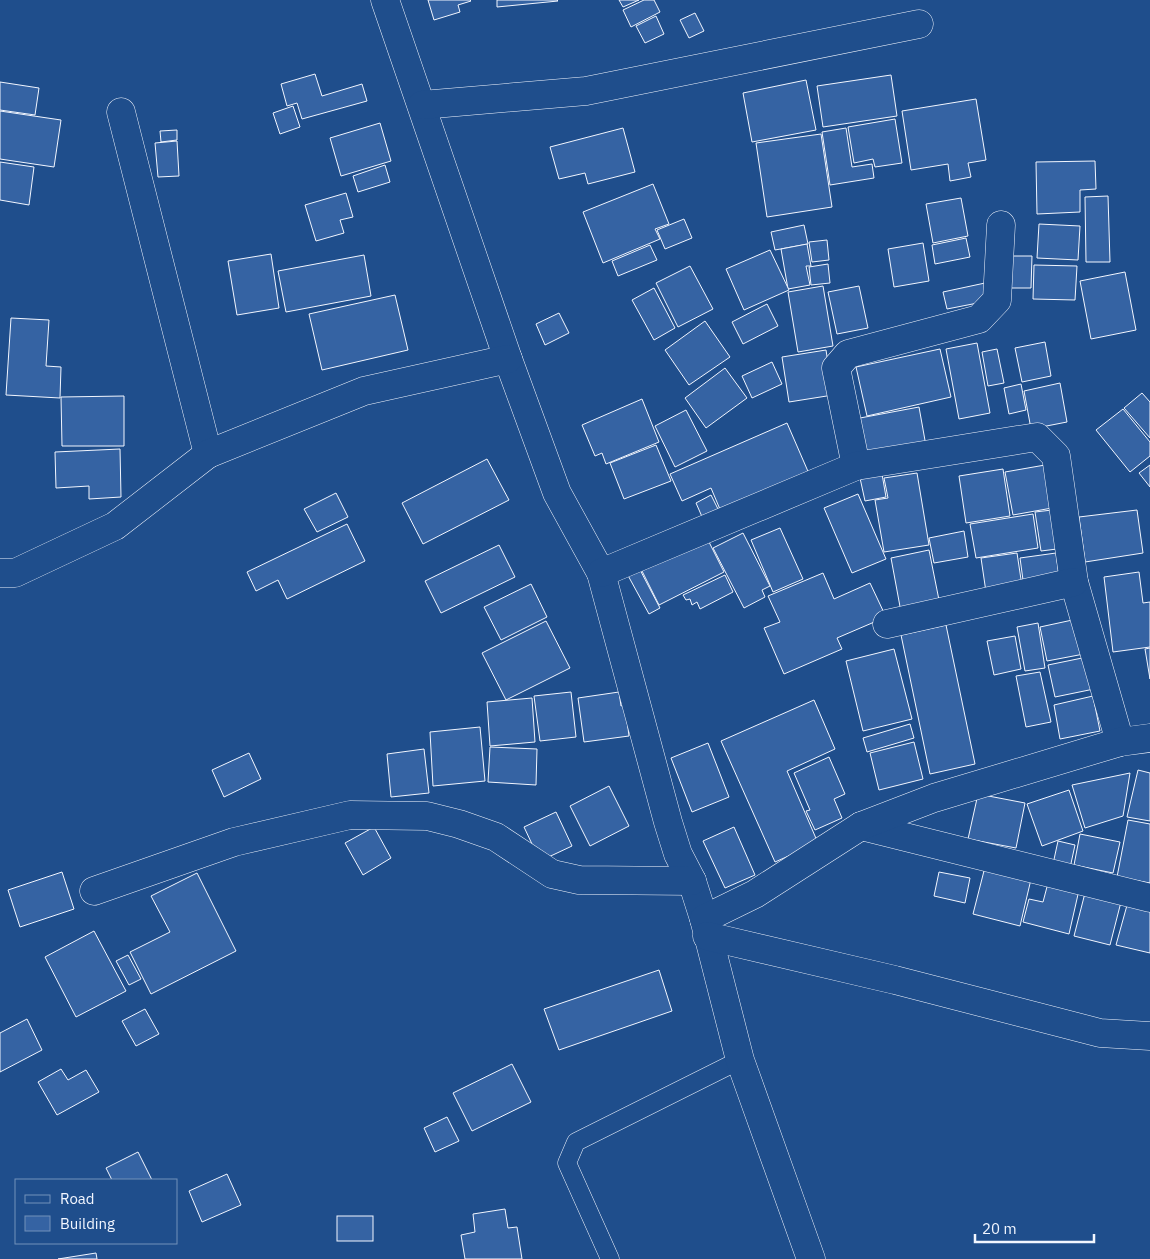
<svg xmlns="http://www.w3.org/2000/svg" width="1150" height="1259" font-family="'IBM Plex Sans',sans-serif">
<rect width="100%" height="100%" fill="#1f4e8c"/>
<g fill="#3563a3" stroke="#f2f6ff">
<path d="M428,0H470L471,1L458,5L460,12L434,20Z"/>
<path d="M497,0H557L558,1L497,7Z"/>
<path d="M619,0H639L623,7Z"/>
<path d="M644,0H654L660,12L631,27L623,10Z"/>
<path d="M695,13L704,31L689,38L680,20Z"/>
<path d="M656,16L664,34L645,43L636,26Z"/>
<path d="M315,74L322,96L362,84L367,101L302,119L297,103L287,106L281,84Z"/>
<path d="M891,75L897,116L823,127L817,86Z"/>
<path d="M806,80L816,130L752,142L743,93Z"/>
<path d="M0,82L39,88L35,115L0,110Z"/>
<path d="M976,99L986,160L968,163L971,177L950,181L948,164L911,170L902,111Z"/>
<path d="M293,106L300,127L280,134L273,113Z"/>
<path d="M0,111L61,120L54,167L0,159Z"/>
<path d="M895,119L902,163L875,167L873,159L854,163L848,127Z"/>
<path d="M380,123L391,161L341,176L330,138Z"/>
<path d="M623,128L635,172L588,184L585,173L559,179L550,147Z"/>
<path d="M846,128L852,167L872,164L874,178L830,185L822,132Z"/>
<path d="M177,130V140L161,142L160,131Z"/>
<path d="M821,134L832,207L767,217L756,143Z"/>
<path d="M177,141L179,176L158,177L155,143Z"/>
<path d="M1095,161L1096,189L1080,190V212L1037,214L1036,162Z"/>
<path d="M0,162L34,167L29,205L0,200Z"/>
<path d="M385,165L390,182L358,192L353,176Z"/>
<path d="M653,184L669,224L655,229L660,239L603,263L583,212Z"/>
<path d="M346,193L353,217L340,220L344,233L316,241L305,205Z"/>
<path d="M1108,196L1110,262H1086L1085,197Z"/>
<path d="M961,198L968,236L933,243L926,204Z"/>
<path d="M684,219L692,238L665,249L657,230Z"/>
<path d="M1039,224L1080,226L1078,260L1037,258Z"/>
<path d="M804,225L808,244L775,250L771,232Z"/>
<path d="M966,238L970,257L935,264L932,245Z"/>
<path d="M827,240L829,260L812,262L809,242Z"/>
<path d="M923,243L929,281L894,287L888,249Z"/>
<path d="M807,244L811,266H806L810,285L788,289L781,249Z"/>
<path d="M650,245L657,260L618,276L612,261Z"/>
<path d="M770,250L789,290L744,310L726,269Z"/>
<path d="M271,254L279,308L237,315L228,261Z"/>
<path d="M364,255L371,296L286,312L278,271Z"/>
<path d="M1007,256H1032L1031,288H1006Z"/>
<path d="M828,264L830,283L811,285L809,267Z"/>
<path d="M1034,265L1077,266L1075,300L1033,299Z"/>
<path d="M690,266L713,309L678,327L656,283Z"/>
<path d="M1125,272L1136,330L1091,339L1080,281Z"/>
<path d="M985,283L988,301L947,309L943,292Z"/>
<path d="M823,286L833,346L798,352L788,292Z"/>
<path d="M859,286L868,328L837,334L828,292Z"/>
<path d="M654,288L675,328L654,340L632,300Z"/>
<path d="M395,295L408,350L322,370L309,314Z"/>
<path d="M767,304L778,326L743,344L732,322Z"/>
<path d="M559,313L569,333L545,345L536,324Z"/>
<path d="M11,318L49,320L46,366L61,367L60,398L6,395Z"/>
<path d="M705,321L730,357L689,385L665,350Z"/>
<path d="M1045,342L1051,376L1022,382L1015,348Z"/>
<path d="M977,343L990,413L959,419L946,349Z"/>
<path d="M940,349L951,397L867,416L856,367Z"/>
<path d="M997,349L1004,383L988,386L982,352Z"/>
<path d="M826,350L833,395L789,402L782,357Z"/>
<path d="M772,362L782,384L752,398L742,376Z"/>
<path d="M725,368L747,398L706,428L685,398Z"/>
<path d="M1060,383L1067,422L1031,429L1024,391Z"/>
<path d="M1021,384L1026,410L1009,414L1004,388Z"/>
<path d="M1142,393L1150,402V438L1124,408Z"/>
<path d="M124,396V446H62L61,397Z"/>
<path d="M642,399L659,442L606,464L602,453L595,456L582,425Z"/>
<path d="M919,407L926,446L867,458L860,418Z"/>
<path d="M1123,409L1150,442V456L1130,472L1096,430Z"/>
<path d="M686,410L707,451L675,467L655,426Z"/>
<path d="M787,423L810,476L722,514L711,488L682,501L670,474Z"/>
<path d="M656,445L671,481L624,499L610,463Z"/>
<path d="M120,449L121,497L89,499V486L56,488L55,452Z"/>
<path d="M487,459L509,500L423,544L402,503Z"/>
<path d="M1045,465L1052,508L1013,515L1005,472Z"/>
<path d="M1150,465V487L1139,473Z"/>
<path d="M1003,469L1010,516L966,523L959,476Z"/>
<path d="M917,473L929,545L884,552L875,500L888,498L884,478Z"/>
<path d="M882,474L886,497L865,501L860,478Z"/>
<path d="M336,493L348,517L317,532L304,509Z"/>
<path d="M858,494L886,559L852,573L824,508Z"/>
<path d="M711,495L719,511L703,519L696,503Z"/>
<path d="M1052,510L1057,549L1041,551L1035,512Z"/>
<path d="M1137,510L1143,553L1085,562L1079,517Z"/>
<path d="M1033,514L1038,548L976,558L970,524Z"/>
<path d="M347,524L365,561L287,599L278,580L256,591L247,572Z"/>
<path d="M780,528L803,579L773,592L751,540Z"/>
<path d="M964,531L968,557L934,563L929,538Z"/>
<path d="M743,533L770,586L762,590L765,597L744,608L713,548Z"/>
<path d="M706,536L724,572L659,605L641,569Z"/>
<path d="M499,545L515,577L441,613L425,581Z"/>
<path d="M929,550L940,605L901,612L891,558Z"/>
<path d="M1017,553L1022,586L986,592L981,558Z"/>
<path d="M1056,553L1059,575L1023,580L1020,558Z"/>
<path d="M637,564L660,608L649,614L625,570Z"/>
<path d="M1139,572L1143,603L1150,602V647L1113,652L1104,577Z"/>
<path d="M823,573L834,599L870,583L886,617L837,638L842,649L784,674L764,628L780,622L768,596Z"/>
<path d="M725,575L733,592L700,609L697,602L692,605L690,599L686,600L683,595Z"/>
<path d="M531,584L547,617L501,640L484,607Z"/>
<path d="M1077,619L1084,654L1047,661L1040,627Z"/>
<path d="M546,621L570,668L506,700L482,653Z"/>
<path d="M1038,623L1045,668L1025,671L1017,627Z"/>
<path d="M946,625L975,764L930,774L901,635Z"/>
<path d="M1015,636L1021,669L994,675L987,641Z"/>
<path d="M1150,648V679L1145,649Z"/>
<path d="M894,649L912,719L863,731L846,661Z"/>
<path d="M1087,657L1094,689L1055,697L1048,665Z"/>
<path d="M1040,672L1051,722L1026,727L1016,676Z"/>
<path d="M571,692L576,737L540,741L534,696Z"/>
<path d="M619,692L621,706L625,705L629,736L584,742L578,698Z"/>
<path d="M1093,696L1100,731L1060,739L1054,705Z"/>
<path d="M532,698L535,742L490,746L487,702Z"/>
<path d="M814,700L835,749L787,771L818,843L775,862L721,741Z"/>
<path d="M910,724L914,738L867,752L863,738Z"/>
<path d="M480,727L485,781L433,786L430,732Z"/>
<path d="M914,742L923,779L879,790L870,753Z"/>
<path d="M708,743L729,797L692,812L671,758Z"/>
<path d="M490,747L537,749L536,785L488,782Z"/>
<path d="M424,749L429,793L391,797L387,754Z"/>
<path d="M249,753L261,779L224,797L212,770Z"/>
<path d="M829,757L845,794L834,799L842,818L815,830L806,811L810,810L794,773Z"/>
<path d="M1138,770L1150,773V821L1127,817Z"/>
<path d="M1130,773L1123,816L1085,828L1072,785Z"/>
<path d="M609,786L629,826L590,846L570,806Z"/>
<path d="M1069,790L1083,831L1042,846L1027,804Z"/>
<path d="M978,794L1025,803L1016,848L968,839Z"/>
<path d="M556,812L572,846L540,861L524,827Z"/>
<path d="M1128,820L1150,824V883L1117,877Z"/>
<path d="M374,827L391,858L363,875L345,843Z"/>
<path d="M734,827L755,875L725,888L703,841Z"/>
<path d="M1080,834L1120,842L1113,873L1074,865Z"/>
<path d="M1058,841L1075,845L1070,868L1053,864Z"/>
<path d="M986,863L1032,875L1020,926L973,914Z"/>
<path d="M62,872L74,909L20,927L8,890Z"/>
<path d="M939,872L970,878L965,903L934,896Z"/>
<path d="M197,873L236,951L151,994L130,952L170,932L151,896Z"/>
<path d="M1048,883L1079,890L1069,934L1023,922L1029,899L1043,902Z"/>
<path d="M1086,889L1122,898L1110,945L1074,936Z"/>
<path d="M1129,898L1150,904V953L1116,945Z"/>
<path d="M94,931L126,991L76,1017L45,957Z"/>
<path d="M128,955L141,979L129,985L116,961Z"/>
<path d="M659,970L672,1011L559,1050L544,1009Z"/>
<path d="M145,1009L159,1034L136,1046L122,1021Z"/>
<path d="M27,1019L42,1050L0,1072V1033Z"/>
<path d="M512,1064L531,1102L472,1131L453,1093Z"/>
<path d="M61,1069L68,1080L86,1070L99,1092L57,1115L38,1082Z"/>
<path d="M447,1117L459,1141L435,1152L424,1128Z"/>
<path d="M138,1152L152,1180H112L106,1168Z"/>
<path d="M227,1174L241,1205L202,1222L189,1191Z"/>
<path d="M505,1209L508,1228L517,1227L522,1259H465L461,1235L475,1232L473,1214Z"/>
<rect x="337" y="1216" width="36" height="25"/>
<path d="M96,1253L97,1259H58Z"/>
</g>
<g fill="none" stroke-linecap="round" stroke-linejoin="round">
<defs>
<path id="service" d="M610,1259L567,1163L576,1142L740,1060"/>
<g id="minor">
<path d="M385,0L508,359L557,493L601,573L668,822L678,854L692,881L704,919L740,1060L811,1259"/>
<path d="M422,105L586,91L919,24"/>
<path d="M121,112L208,454"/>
<path d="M856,466L836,368L848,354L979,319L997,300L1001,225"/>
<path d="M0,573H15L115,526L208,454L364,391L508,359"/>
<path d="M601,573L856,466L1037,437L1056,456L1074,582L1120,742"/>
<path d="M887,624L1074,582"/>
<path d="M861,826L1150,898"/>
<path d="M94,891L234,842L350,815L427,816L459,824L496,837L552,874L579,880L692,881"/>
<path d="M704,919L755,894L861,826L934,798L1120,742L1150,738"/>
<path d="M707,936L895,980L1100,1033L1150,1036"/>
</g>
</defs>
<use href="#service" stroke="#f2f6ff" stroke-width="19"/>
<use href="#minor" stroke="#f2f6ff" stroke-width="29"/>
<use href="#service" stroke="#1f4e8c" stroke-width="18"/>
<use href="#minor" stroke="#1f4e8c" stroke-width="28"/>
</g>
<rect x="15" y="1179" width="162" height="65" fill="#1f4e8c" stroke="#7391ba"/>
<rect x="25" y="1195" width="25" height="8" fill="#1f4e8c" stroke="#7391ba"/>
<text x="60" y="1204" font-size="15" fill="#f2f6ff">Road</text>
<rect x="25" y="1216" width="25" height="15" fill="#3563a3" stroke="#7391ba"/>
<text x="60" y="1229" font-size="15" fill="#f2f6ff">Building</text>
<path d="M975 1234v8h119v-8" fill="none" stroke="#f2f6ff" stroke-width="2.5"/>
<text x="982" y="1234" font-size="15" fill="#f2f6ff" stroke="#1f4e8c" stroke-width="4" paint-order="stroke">20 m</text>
</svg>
